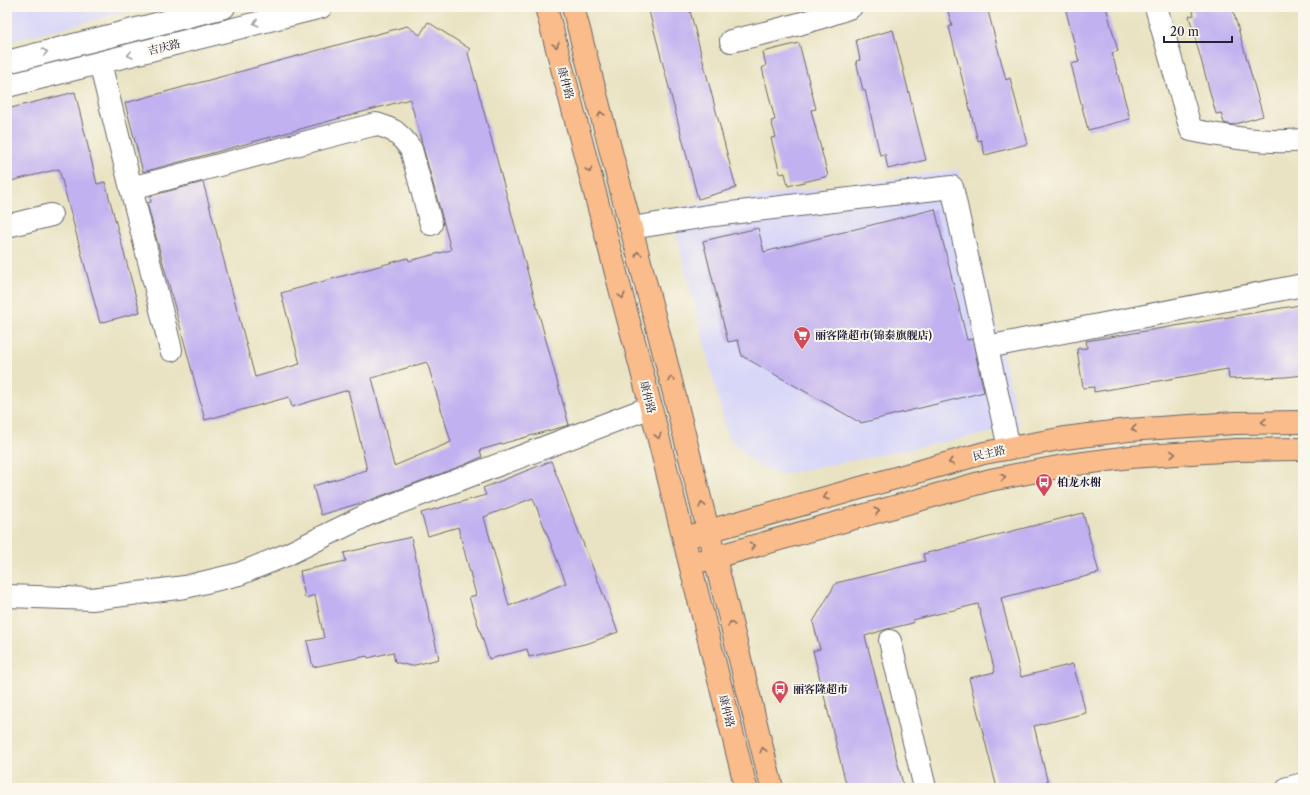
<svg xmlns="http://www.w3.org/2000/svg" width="1310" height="795" font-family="'Libre Caslon Text','Noto Serif SC',serif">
<rect width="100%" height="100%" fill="#fbf7ec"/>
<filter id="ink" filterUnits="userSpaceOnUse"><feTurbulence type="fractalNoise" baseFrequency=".025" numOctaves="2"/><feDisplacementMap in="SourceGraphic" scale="8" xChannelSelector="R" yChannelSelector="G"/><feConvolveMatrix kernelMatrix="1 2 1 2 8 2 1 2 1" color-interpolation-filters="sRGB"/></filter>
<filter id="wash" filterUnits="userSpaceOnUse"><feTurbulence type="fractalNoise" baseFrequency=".012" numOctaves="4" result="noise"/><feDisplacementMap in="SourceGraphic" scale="16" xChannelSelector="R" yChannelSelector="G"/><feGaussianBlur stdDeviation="0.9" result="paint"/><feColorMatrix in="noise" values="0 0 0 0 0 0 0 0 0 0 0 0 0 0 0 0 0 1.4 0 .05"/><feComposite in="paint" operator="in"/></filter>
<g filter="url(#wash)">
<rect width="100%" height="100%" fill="#e9e3c3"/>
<g fill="#d8d7f8">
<path d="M7,7H145L7,42Z"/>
<path d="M959,169L1020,427L780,475L756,465L728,437L670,210L692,205L949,171Z"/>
</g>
<g id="blocks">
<g fill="#c1b1f0" fill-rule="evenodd">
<path d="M648,7H689L736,188L698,199Z"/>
<path d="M947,7H987L1006,80L1010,78L1027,144L985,155L981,140L978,141L949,27L952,26Z"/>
<path d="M1065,7H1106L1118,51L1112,53L1130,119L1088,130L1071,64L1079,62Z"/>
<path d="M1192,7H1232L1263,116L1232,125L1224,123L1221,113L1216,114L1189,16L1194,15Z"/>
<path d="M428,22L470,49L468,53L569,425L480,450L482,457L464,465L370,500L321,515L313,486L367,470L348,390L292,407L289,397L205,420L147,203L151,202L150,196L203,182L255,377L300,364L281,293L408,258L409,261L451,250L410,99L143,172L125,103L407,26L420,35ZM427,362L451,442L394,466L372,378Z"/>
<path d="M893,30L926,160L888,169L885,154L880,155L865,90H863L856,61L860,60L856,40Z"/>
<path d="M799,43L816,109L811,110L828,176L788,186L785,173L780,174L771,138L776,137L771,121L775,120L762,68L766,66L763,52Z"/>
<path d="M75,92L97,184L105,182L140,312L100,323L59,169L7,182V109Z"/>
<path d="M935,209L967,340L972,339L984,392L861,423L742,356L738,340L728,342L703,241L758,228L764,252Z"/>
<path d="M1300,305L1303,321V375L1286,377L1229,379L1228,369L1094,392V387L1083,388L1077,349L1087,348L1086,341Z"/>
<path d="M551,461L618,632L589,643L529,657L527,649L489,659L469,597L476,595L458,527L428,536L421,513L486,495L483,488ZM533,498L566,583L509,606L484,517Z"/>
<path d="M1083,513L1099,573L1001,598L1021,677L1073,664L1086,713L1034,726L1049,788H997L969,678L995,672L978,604L913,620V623L887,629L865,636L904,788H847L813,651L820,649L813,622L836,583L925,561L923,554Z"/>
<path d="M411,537L439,659L411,666L395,662L393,652L368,658L367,656L313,667L307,641L324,638L315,595L305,598L300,571L346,561L344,553Z"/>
</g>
</g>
</g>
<g filter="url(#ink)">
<use href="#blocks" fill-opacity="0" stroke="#68666b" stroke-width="1"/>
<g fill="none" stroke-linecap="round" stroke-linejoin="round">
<defs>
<g id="minor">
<path d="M1156,7L1191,130C1227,137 1266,144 1303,140"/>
<path d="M731,41C771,32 812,22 851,7"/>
<path d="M7,62L224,7"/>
<path d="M100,63L171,350"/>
<path d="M7,86L321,7"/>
<path d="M131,188L376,124L385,127L394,131L403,139L411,149L431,224"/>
<path d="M7,226L51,215"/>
<path d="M631,228L714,215L952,187L1009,448"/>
<path d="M987,347L1303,285"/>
<path d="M7,596L92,599L185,587L239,574L286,555L369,514L651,407"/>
<path d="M890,641L925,788"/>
<path d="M1288,788L1303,784"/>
</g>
<g id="major">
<path d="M546,7L641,368L746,788"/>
<path d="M573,7L666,361L772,788"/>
<path d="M694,535L984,453L1065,438L1128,430L1235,423L1303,422"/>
<path d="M701,561L990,480L1069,465L1130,457L1237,450L1303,449"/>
</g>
</defs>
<use href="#minor" stroke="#68666b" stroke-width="24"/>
<use href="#major" stroke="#68666b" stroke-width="24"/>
<use href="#minor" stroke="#fff" stroke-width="22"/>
<use href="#major" stroke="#f9bc8a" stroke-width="22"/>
</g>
<defs><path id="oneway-chevron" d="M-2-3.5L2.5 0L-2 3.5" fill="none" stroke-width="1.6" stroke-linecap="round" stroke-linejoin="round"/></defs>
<g stroke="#9c9ca7">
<use href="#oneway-chevron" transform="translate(256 23) rotate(166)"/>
<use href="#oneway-chevron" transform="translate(45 52) rotate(-14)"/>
<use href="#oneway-chevron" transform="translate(130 55) rotate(166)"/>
</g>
<g stroke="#8e6f62">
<use href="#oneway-chevron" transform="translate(556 45) rotate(75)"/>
<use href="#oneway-chevron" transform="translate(601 114) rotate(-105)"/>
<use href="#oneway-chevron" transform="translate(589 170) rotate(75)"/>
<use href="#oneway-chevron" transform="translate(638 254) rotate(-105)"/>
<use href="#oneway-chevron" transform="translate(622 296) rotate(75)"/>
<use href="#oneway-chevron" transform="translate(671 379) rotate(-104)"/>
<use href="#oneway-chevron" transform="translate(1264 422) rotate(179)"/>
<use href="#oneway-chevron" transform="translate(1134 429) rotate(176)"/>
<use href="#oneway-chevron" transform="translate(658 436) rotate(76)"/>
<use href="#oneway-chevron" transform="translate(1173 454) rotate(-4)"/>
<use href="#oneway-chevron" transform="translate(951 462) rotate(164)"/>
<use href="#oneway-chevron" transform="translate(1003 477) rotate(-11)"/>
<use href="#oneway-chevron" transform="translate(826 497) rotate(164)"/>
<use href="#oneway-chevron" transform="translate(702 505) rotate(-104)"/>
<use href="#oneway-chevron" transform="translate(877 511) rotate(-16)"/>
<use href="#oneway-chevron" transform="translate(752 546) rotate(-16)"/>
<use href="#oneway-chevron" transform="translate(731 624) rotate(-104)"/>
<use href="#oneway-chevron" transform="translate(763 750) rotate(-104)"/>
</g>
</g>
<defs>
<symbol id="supermarket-pin" viewBox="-11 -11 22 30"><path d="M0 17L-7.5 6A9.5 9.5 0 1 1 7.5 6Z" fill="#d1495b" stroke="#fbf7ec"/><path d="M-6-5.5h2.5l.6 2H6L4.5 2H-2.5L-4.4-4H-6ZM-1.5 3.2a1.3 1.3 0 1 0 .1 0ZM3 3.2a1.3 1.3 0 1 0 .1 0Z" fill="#fff"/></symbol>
<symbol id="bus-pin" viewBox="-11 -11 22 30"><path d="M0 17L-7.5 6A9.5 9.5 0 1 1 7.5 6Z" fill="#d1495b" stroke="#fbf7ec"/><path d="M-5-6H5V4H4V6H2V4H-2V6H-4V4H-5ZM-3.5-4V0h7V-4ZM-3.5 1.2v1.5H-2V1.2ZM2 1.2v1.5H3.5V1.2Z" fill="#fff"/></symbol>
</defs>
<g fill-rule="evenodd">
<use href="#supermarket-pin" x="792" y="325" width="20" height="27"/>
<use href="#bus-pin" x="1034" y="472" width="20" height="27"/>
<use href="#bus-pin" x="770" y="679" width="20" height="27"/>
</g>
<g text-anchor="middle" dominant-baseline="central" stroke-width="4" stroke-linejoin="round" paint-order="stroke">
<g font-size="11" fill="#22223b" stroke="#fbf7ec">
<text transform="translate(164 47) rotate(-14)">吉庆路</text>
<text transform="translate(566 83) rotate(75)">康仲路</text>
<text transform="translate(648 397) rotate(76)">康仲路</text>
<text transform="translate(989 453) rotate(-13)">民主路</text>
<text transform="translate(727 711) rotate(76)">康仲路</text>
</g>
<g font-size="11" font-weight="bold" fill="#22223b" stroke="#fbf7ec" text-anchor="start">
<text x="815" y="335">丽客隆超市(锦泰旗舰店)</text>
<text x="1057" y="482">柏龙水榭</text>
<text x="793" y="689">丽客隆超市</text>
</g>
</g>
<rect width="1310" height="795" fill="none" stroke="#fbf7ec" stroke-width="24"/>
<path d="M1164 36v6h68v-6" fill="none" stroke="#22223b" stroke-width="2"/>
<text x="1170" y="36" font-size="12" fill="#22223b" stroke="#fbf7ec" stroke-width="3" paint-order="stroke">20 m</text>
</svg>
